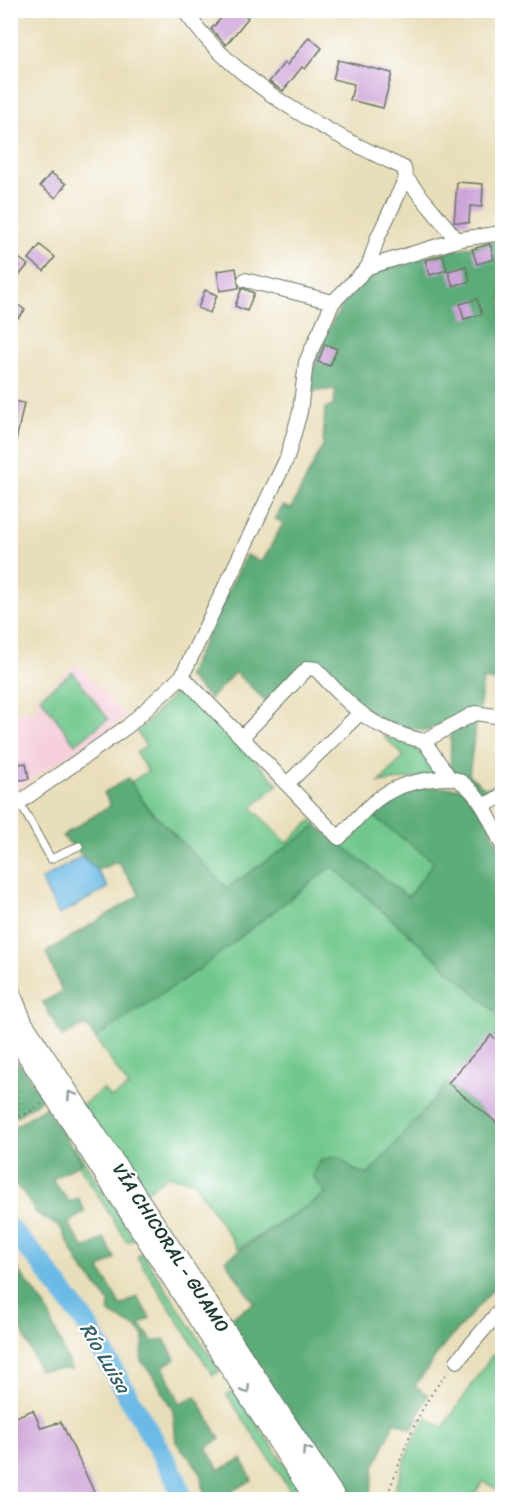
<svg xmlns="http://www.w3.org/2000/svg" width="513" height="1510" font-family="Sriracha,sans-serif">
<rect width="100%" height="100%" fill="#fff"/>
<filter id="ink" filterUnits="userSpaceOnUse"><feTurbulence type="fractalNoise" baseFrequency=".0167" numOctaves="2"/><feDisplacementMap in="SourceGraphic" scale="12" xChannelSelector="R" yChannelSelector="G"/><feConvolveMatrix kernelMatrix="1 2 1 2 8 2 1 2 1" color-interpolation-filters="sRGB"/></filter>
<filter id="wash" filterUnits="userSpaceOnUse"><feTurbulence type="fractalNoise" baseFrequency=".008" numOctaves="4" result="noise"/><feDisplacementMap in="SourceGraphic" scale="24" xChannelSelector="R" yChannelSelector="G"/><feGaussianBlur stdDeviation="1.35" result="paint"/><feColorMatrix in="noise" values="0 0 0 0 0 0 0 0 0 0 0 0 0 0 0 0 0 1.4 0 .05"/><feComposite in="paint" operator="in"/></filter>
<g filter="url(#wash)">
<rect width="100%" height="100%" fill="#e9deba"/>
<path fill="#f5cfda" d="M77,664L126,717L11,793V713L37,711L36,698Z"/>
<g fill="#71c88d" stroke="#488260" stroke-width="1.5">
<path d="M73,672L108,719L75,744L40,697Z"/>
<path d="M182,686L278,784L252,808L287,843L312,820L317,826L227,888L147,807L130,783L148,771L136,753L146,746L137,732Z"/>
<path d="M382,735L415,748L441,774L379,783L404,756Z"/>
<path d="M372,815L434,862L408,898L340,845Z"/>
<path d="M332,866L502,1017V1044L492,1036L368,1175L352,1169L338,1156L326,1194L238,1249L193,1181L168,1176L141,1195L81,1106L103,1089L111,1098L129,1087L95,1038L198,970Z"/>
<path d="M75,1147L134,1239L127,1242L70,1151Z"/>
<path d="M142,1253L220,1371L213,1375L137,1257Z"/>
<path d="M492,1355L502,1363V1492L483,1481L471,1499H391L409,1449L426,1417L443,1428Z"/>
<path d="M233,1390L299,1485L305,1496L296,1499L227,1395Z"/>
</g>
<g fill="#5cac78" stroke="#3e7456" stroke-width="1.5">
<path d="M502,240V682L483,679L479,712L462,713L427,731L374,721L317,665L267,702L235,672L210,699L187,676L246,555L262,562L283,523L275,519L283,506L291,509L323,445L325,408L333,406L336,389L309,392C315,349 337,300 374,274C380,269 392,268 400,265C434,254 467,247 502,240Z"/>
<path d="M476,721L469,775L485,788L502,784V789L484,800L450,772L451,731Z"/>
<path d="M128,778L147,807L227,888L317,826L408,897L434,862L372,815C397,782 424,787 462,788L482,810L502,853V1017L332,866L198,970L95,1038L86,1025L62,1037L43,1002L62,992L46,952L140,895L118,862L97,870L62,836L111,805L104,793Z"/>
<path d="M11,1052L43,1098L16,1117L11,1098Z"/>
<path d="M448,1083L502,1127V1279L441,1349L415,1386L428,1395L412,1429L395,1421L374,1468L370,1499H342L225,1322L254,1303L225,1260L326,1194L313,1176L321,1160L338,1156L352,1169L368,1175Z"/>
<path d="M45,1107L82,1162L52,1179L69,1202L78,1198L85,1211L68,1224L85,1249L104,1238L115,1258L100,1269L121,1306L137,1296L150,1318L140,1324L153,1342L164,1339L175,1359L163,1366L180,1403L196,1396L220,1439L206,1448L219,1470L242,1459L252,1480L232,1491L236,1499H206L200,1471L176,1442L173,1411L152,1373L141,1361L144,1336C135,1323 122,1322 109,1313V1302L79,1264L61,1228L36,1213L23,1192L11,1181V1129Z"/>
<path d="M11,1261L46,1307L71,1369L39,1370L11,1306Z"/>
</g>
<path fill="#6abae5" stroke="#447c8c" stroke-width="1.5" d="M82,856L97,870L108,888L59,915L41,880Z"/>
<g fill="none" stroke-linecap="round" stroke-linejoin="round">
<path stroke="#6abae5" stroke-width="21" d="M10,1229L42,1264L87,1325L175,1477L182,1500"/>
</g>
<g id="blocks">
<g fill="#cda4d8">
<path d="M229,10H241L248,18L226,45L211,29Z"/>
<path d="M309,37L322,48L305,69L302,67L283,91L269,82L284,63L287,65Z"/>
<path d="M338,60L392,73L383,108L350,100L354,84L333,79Z"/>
<path d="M51,173L66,184L56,198L40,186Z"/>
<path d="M457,182L483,184L482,207L470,206L469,223L454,222Z"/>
<path d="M490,244L494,259L477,264L472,249Z"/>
<path d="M40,245L55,257L44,271L29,259Z"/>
<path d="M10,251L28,265L17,278L10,273Z"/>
<path d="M443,255L447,270L430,275L425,260Z"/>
<path d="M466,266L470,281L453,286L448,271Z"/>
<path d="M236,268L239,288L220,291L217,271Z"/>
<path d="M242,288L254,293L247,311L235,306Z"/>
<path d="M205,290L217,295L210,313L198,308Z"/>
<path d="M10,299L25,310L10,327Z"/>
<path d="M477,299L482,314L464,319L460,304Z"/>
<path d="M325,344L337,349L330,366L318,362Z"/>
<path d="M10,400L24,403L13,455H10Z"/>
<path d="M26,763L29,779L10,781V765Z"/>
<path d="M491,1035L502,1044V1127L448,1083Z"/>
<path d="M33,1410L41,1428L61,1422L98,1500H10V1419Z"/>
</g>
</g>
</g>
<g filter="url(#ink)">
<use href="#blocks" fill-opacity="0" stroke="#667563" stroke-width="1.5"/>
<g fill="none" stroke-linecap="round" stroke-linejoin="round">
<defs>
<path id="lane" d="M20,803L51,859L79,846"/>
<g id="street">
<path d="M184,10C234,83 326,132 404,168L406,178L378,237L368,267"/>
<path d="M406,178L457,240"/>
<path d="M245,280L333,302"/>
<path d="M182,676L339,838C370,804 384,785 432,779C443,778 454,776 463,783C482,798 492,823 502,845"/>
<path d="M242,737L308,668L316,669C352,707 370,729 424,741L449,777"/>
<path d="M424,741L475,713L502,717"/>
<path d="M287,784L359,714"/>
<path d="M483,806L502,796"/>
<path d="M10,809L128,726L182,676L287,458L300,412L306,362L333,302L368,267L461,239L502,233"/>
<path d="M457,1361L502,1308"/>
</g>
<g id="secondary">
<path d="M10,993L23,1024L337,1500"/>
<path d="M10,1028L316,1500"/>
</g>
</defs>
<use href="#lane" stroke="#667563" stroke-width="9"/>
<use href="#street" stroke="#667563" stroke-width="16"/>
<use href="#secondary" stroke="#667563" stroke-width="22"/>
<g stroke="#667563" stroke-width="2" stroke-dasharray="1.5 4.5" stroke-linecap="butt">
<path d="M15,1066L19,1118"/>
<path d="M10,1124L41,1104"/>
<path d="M386,1500C402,1455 417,1407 449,1371"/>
</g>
<use href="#lane" stroke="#fff" stroke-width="7"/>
<use href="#street" stroke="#fff" stroke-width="14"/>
<use href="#secondary" stroke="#fff" stroke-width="20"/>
</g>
<defs><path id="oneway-chevron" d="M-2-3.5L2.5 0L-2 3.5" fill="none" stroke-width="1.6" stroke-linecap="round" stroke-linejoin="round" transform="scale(1.5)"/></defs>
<g stroke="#8f9e9a">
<use href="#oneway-chevron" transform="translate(71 1095) rotate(-124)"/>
<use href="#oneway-chevron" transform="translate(246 1390) rotate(57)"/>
<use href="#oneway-chevron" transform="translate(306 1450) rotate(-124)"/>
</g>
</g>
<g text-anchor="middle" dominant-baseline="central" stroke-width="4.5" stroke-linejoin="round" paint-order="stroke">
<g font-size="18" fill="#1f3d34" stroke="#fff">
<text transform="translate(171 1248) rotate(57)">VÍA CHICORAL - GUAMO</text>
</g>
<g font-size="20" font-style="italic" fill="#366269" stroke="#fff">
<text transform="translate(105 1358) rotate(59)">Río Luisa</text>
</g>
</g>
<rect width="513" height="1510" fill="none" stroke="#fff" stroke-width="36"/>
</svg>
